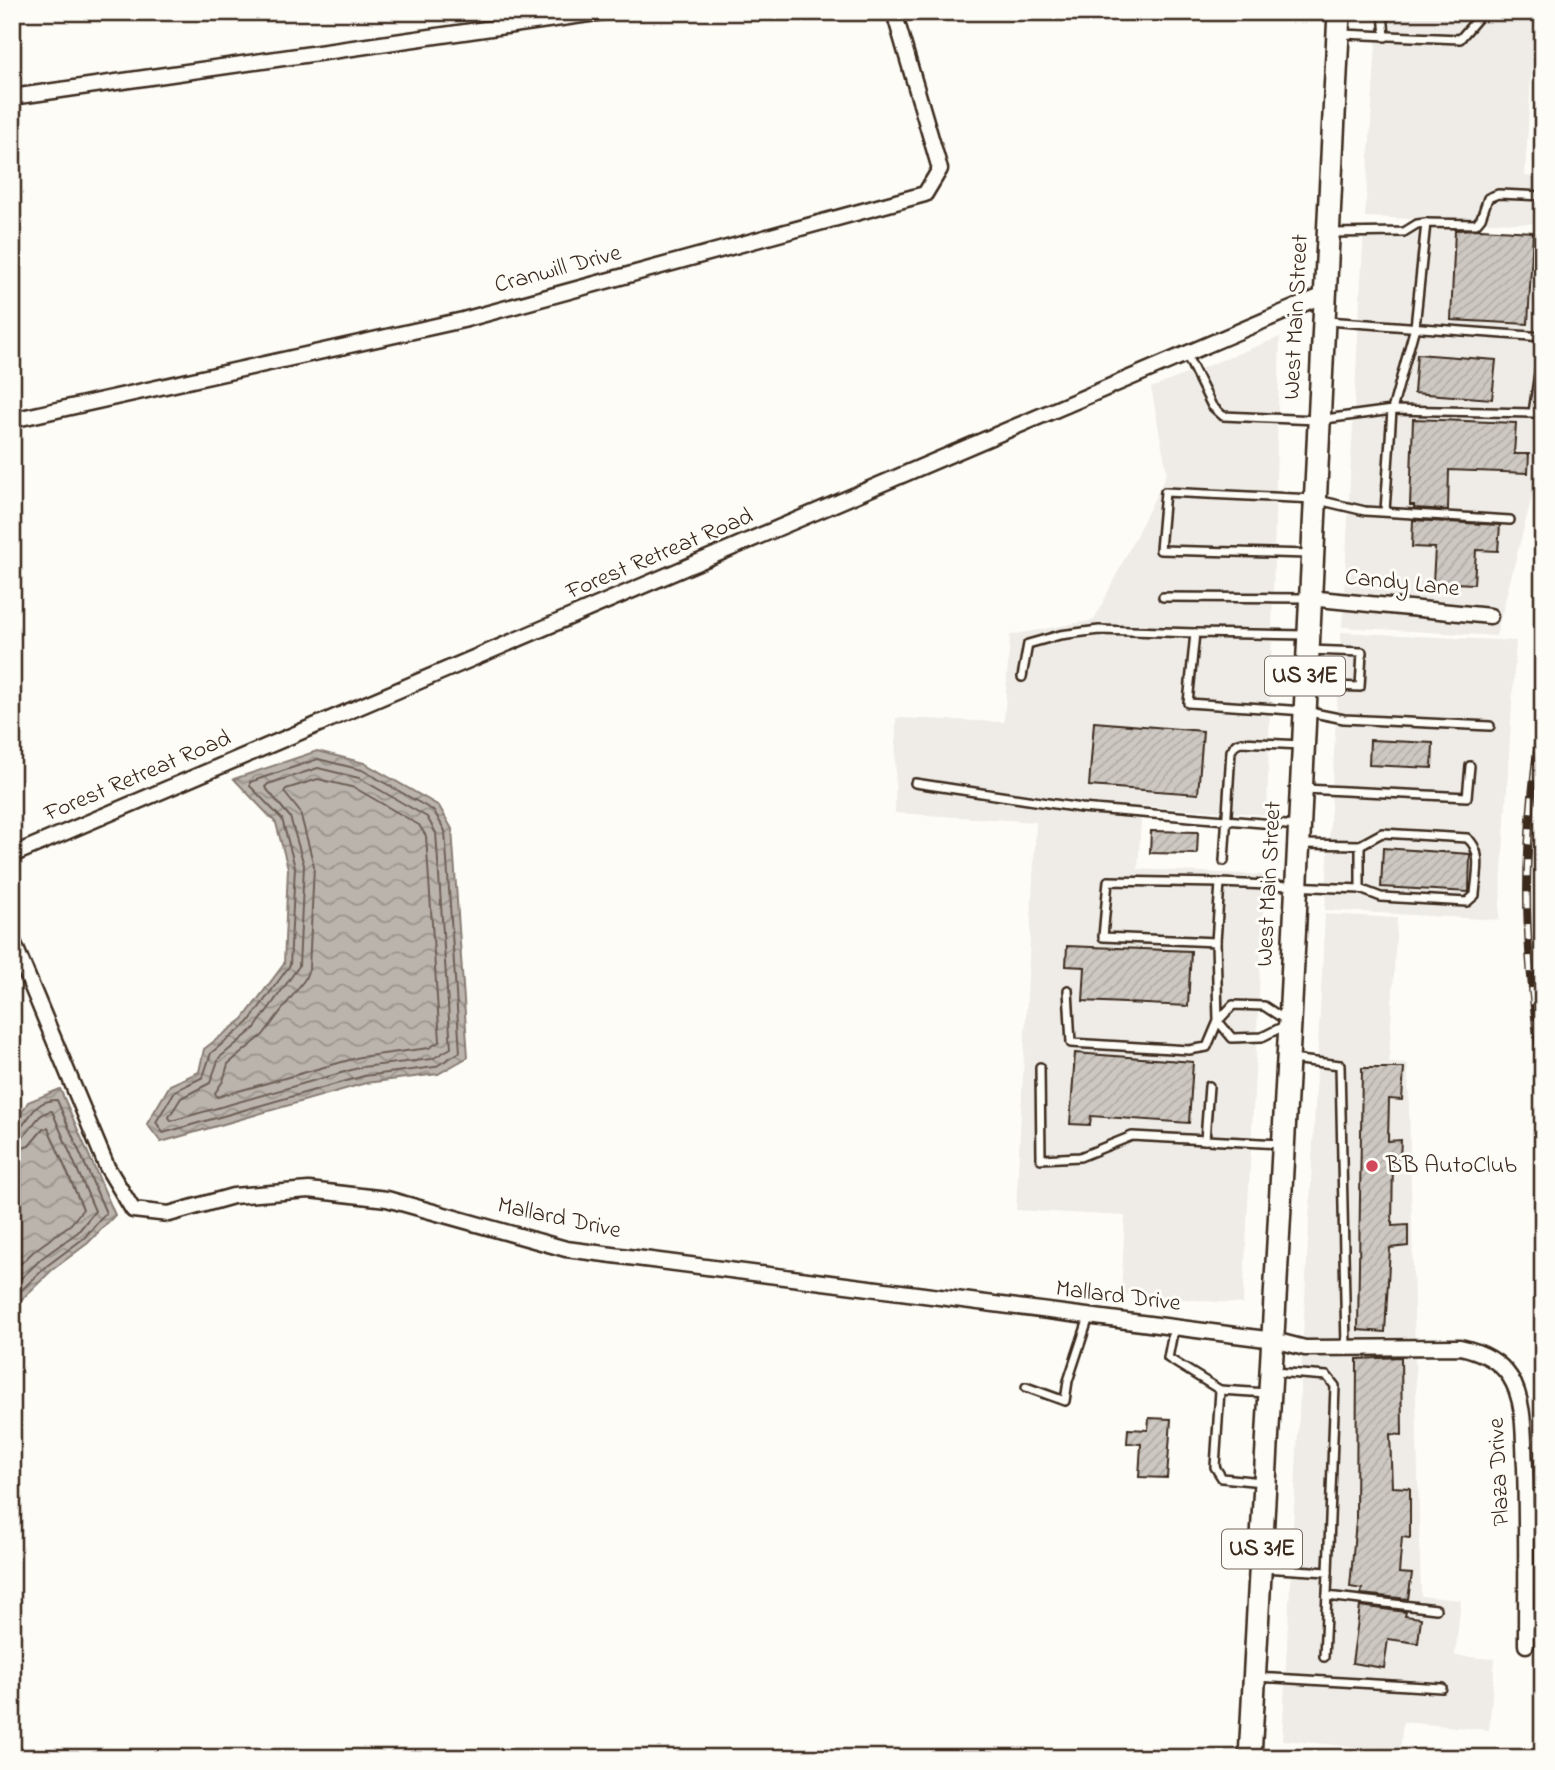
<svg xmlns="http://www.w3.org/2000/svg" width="1555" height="1770" font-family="'Indie Flower',sans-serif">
<defs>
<pattern id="water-waves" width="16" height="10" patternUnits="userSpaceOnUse" patternTransform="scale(1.75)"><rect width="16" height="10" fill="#bbb4ad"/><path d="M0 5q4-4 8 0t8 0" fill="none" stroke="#99938c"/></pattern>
<pattern id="building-hatch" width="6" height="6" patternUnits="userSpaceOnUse" patternTransform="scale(1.75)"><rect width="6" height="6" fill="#cdc8c2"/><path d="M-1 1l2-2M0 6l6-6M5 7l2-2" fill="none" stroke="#b1aca6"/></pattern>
</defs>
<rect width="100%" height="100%" fill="#fdfcf7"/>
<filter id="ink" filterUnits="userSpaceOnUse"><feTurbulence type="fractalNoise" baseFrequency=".0143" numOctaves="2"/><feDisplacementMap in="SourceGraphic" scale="14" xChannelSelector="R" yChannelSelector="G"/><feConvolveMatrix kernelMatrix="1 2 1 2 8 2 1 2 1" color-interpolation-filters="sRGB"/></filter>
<g filter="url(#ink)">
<g fill="#efece7">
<path d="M1378,12H1535L1525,176L1543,177V224L1365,217Z"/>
<path d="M1364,226L1543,232V454L1496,636L1342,627Z"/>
<path d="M1280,337L1267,815L1142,806L1138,869L1265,875L1243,1304L1121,1294L1125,1216L1016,1210L1036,822L895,813L896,718L1004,722L1010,635L1094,620L1167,473L1151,388Z"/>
<path d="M1341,632L1516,641L1499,920L1325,910Z"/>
<path d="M1325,914L1397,918L1389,1063L1408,1064L1421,1596L1461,1600L1455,1656L1495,1659L1489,1730L1403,1722L1400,1751L1282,1740Z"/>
</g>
<g fill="url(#water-waves)" stroke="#887d74" stroke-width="2">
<path d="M317,751L364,763L439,806L452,829L468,1057L438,1074L366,1083L161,1142L147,1124L170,1085L199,1072L204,1049L243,1019L284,964L288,868L276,823L234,779Z"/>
<path d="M60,1089L115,1215L88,1243L52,1270L12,1309V1129L28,1102Z"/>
</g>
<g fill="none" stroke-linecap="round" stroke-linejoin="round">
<g stroke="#6e6157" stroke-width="2">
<path d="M318,759L362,770L434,811L445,831L460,1052L435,1067L364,1076L163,1133L156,1122L175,1091L203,1077L211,1053L248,1023L290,965L295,867L282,819L250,786V782Z"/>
<path d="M318,768L359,778L427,817L436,833L451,1048L432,1059L362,1067L171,1121L169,1117L181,1098L210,1083L219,1058L255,1028L299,966L304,865L290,817L265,787L268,784Z"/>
<path d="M318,779L355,788L419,825L426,836L440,1041L429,1048L360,1057L217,1097L215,1093L223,1081L228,1064L263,1035L305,979L309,969L314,866L300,812L284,792L286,789Z"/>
<path d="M12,1131C30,1129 28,1100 57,1100L106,1213L84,1238L48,1265L12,1299"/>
<path d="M12,1140C33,1139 32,1113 52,1111L95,1211L78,1232L42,1258L12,1287"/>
<path d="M12,1150L29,1146L43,1129L48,1128L83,1209L71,1224L35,1250L12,1272"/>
</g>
</g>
<g fill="url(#building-hatch)" stroke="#3b2a1e" stroke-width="2">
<path d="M1480,229L1533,232L1528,324L1451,320L1455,230Z"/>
<path d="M1417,354L1496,360L1492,399L1414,393Z"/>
<path d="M1413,419L1516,423L1514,454H1529L1528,473L1449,470L1448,510L1414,508V505H1410Z"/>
<path d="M1413,520L1500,525L1498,551L1476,550L1474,584L1433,582L1435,548L1412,547Z"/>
<path d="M1094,722L1203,731L1198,794L1089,786Z"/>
<path d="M1370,740L1433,743L1432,768L1369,765Z"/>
<path d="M1151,831L1198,832L1197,854L1150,853Z"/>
<path d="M1383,848L1470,854L1469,892L1381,887Z"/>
<path d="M1067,946L1191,951L1188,1006L1083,1001L1085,967L1066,966Z"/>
<path d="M1075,1053L1193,1062L1189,1123L1091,1116L1090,1125L1070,1124Z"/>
<path d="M1362,1068H1404L1402,1100L1389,1099L1388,1141L1401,1140L1400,1158H1393L1392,1226L1408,1225V1246L1390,1248L1385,1332L1358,1330Z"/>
<path d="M1401,1357L1402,1435L1390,1434L1392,1487L1410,1488V1538L1402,1537L1399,1573L1412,1574L1408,1599L1361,1594L1362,1589L1350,1587L1356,1521L1357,1359Z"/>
<path d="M1149,1418L1171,1419L1167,1478L1139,1477L1141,1444L1127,1443L1128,1429L1148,1430Z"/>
<path d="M1360,1606L1406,1612L1405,1616L1421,1618L1418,1643L1388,1639L1384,1668L1352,1663Z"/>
</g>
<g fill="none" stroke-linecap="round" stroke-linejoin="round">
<defs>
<g id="service">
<path d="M1383,12L1385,37"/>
<path d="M1342,34L1460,39L1483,12"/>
<path d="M1330,233L1404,232L1417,224L1426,223L1476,224L1481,218L1488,198L1498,194L1543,196"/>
<path d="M1327,321L1543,337"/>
<path d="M1186,354L1212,406L1223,416L1318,420L1392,410L1415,327L1426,223"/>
<path d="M1385,511L1392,410L1533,413L1543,346"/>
<path d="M1310,554L1160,550L1165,492L1314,499L1365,511L1510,520"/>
<path d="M1163,597L1308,598"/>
<path d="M1307,635L1195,633L1188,703L1304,711L1344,719L1490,726"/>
<path d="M1309,650L1362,652L1360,687L1309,685"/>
<path d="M1022,677L1028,644L1060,635L1099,630L1195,633"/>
<path d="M915,783L1081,808L1298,826"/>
<path d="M1304,789L1467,797L1470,766"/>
<path d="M1224,861L1231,751L1236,744L1241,742L1301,745"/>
<path d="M1360,889V845"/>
<path d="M1216,942L1220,883"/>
<path d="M1068,990L1071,1043L1189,1050L1207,1047L1218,1021L1233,1005L1264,1006L1290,1023L1262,1037L1232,1038L1218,1021L1216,942L1103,937L1108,881L1220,883L1360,889L1381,897L1467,902L1475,895C1476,876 1484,851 1467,838L1382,833L1360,845L1300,844"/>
<path d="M1291,1059L1340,1065L1346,1347"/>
<path d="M1040,1067L1041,1159L1080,1157L1132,1136L1282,1144"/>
<path d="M1205,1140L1209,1086"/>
<path d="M1174,1327L1168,1358L1220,1390"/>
<path d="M1275,1372L1327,1376L1335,1386L1328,1572"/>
<path d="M1026,1387L1065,1401L1068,1381L1089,1317"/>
<path d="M1262,1482L1222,1478L1215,1467L1220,1390L1267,1393"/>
<path d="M1262,1568L1328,1572L1324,1657"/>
<path d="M1327,1596L1436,1609"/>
<path d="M1256,1677L1442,1688"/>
</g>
<g id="minor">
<path d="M12,97L603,12"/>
<path d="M12,420L463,320L925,194L940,169L894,12"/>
<path d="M1309,598L1490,616"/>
<path d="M12,855L1324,295"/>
<path d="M12,939L107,1167L133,1210L169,1214L233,1196L309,1190L387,1199L566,1249L1274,1340L1305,1348L1460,1347C1479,1351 1499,1360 1510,1377C1526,1402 1523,1438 1525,1467C1527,1526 1526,1586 1526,1645"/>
</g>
<path id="primary" d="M1250,1758L1290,1023L1339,12"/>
</defs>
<use href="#service" stroke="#3b2a1e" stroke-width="12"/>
<use href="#minor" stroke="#3b2a1e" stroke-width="19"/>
<use href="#primary" stroke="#3b2a1e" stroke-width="26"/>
<use href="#service" stroke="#fdfcf7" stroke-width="7"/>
<use href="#minor" stroke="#fdfcf7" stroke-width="14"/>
<use href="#primary" stroke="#fdfcf7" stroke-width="21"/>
<defs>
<path id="rail" d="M1543,701C1535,764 1527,828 1527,892C1527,955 1534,1017 1543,1079"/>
</defs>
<use href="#rail" stroke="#3b2a1e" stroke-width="8"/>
<use href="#rail" stroke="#fdfcf7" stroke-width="5" stroke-dasharray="16" stroke-linecap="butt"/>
</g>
</g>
<circle fill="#d1495b" stroke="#fdfcf7" stroke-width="2.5" cx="1372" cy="1166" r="7"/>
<g text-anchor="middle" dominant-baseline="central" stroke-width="6" stroke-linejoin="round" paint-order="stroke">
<g fill="#fdfcf7" stroke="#75695f" stroke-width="2">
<rect x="1265" y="656.5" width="80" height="39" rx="5"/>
<rect x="1222" y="1529.5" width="80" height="39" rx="5"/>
</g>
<g font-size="23" font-weight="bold" fill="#3b2a1e">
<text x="1305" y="676">US 31E</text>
<text x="1262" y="1549">US 31E</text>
</g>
<g font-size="24" fill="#3b2a1e" stroke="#fdfcf7">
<text transform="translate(558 270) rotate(-15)">Cranwill Drive</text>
<text transform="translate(1297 317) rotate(-87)">West Main Street</text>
<text transform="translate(660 555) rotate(-23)">Forest Retreat Road</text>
<text transform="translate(1402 584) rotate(6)">Candy Lane</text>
<text transform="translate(138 777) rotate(-23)">Forest Retreat Road</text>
<text transform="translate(1270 884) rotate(-87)">West Main Street</text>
<text transform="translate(559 1219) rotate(12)">Mallard Drive</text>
<text transform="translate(1118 1297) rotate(7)">Mallard Drive</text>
<text transform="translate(1500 1472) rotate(-93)">Plaza Drive</text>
</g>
<g font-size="24" fill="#3b2a1e" stroke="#fdfcf7" text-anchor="start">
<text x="1386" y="1166">BB AutoClub</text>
</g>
</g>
<rect width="1555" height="1770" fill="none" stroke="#fdfcf7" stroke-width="42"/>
<rect x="21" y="21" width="1513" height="1728" fill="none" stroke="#3b2a1e" stroke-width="2.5" filter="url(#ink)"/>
</svg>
